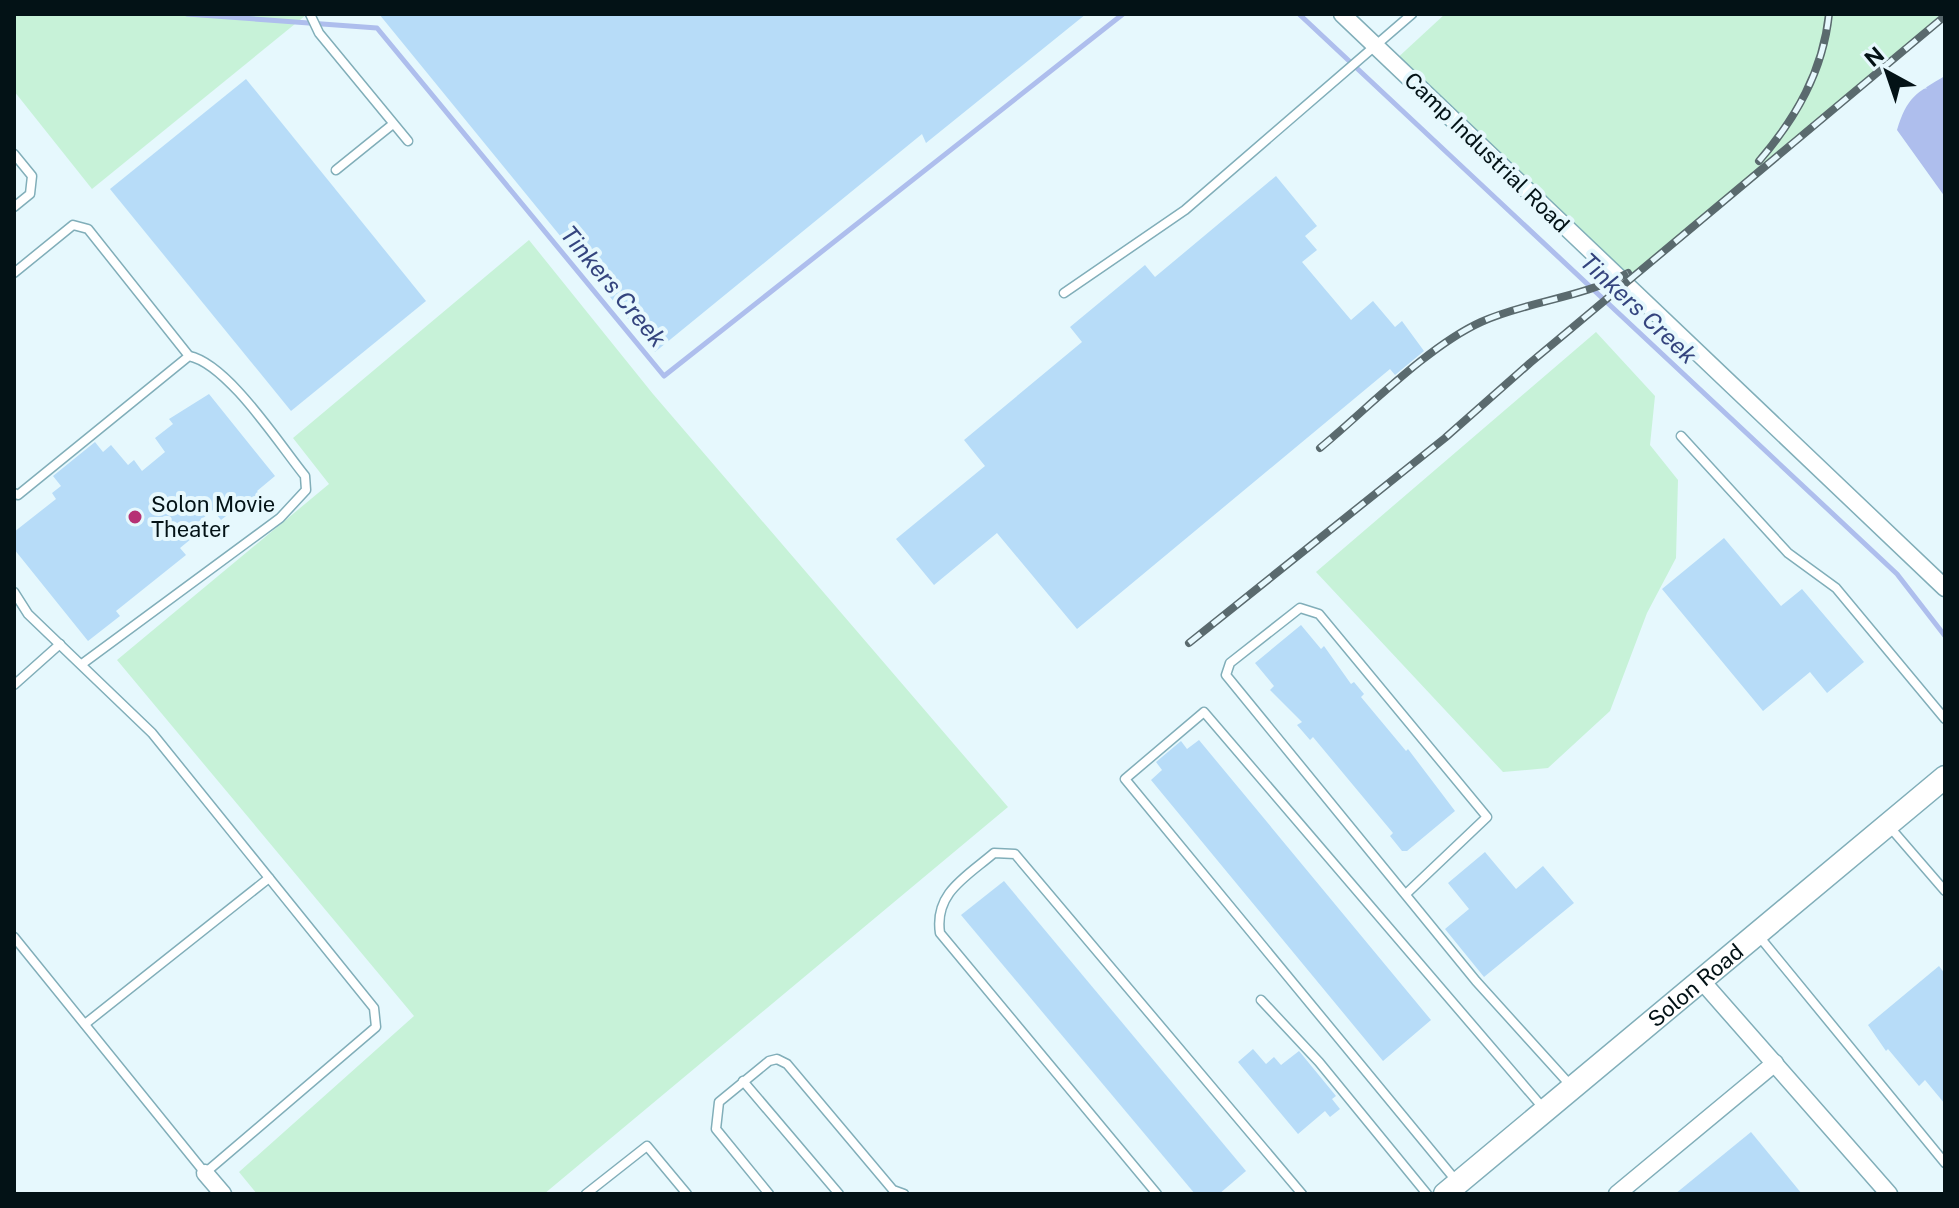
<svg xmlns="http://www.w3.org/2000/svg" width="1959" height="1208" font-family="'Public Sans',sans-serif">
<rect width="100%" height="100%" fill="#e6f8fd"/>
<g fill="#c7f2d8">
<path d="M14,14H300L306,15L92,189L14,91Z"/>
<path d="M1445,14H1945L1625,283L1393,62Z"/>
<path d="M529,240L653,394L1008,807L544,1194H257L239,1172L414,1016L117,660L329,484L293,438Z"/>
<path d="M1596,332L1655,396L1650,445L1678,480L1676,558L1647,613L1610,711L1548,768L1503,772L1316,572Z"/>
</g>
<path fill="#aebeed" d="M1945,76V197L1897,130C1907,97 1916,93 1945,76Z"/>
<g fill="none" stroke-linecap="round" stroke-linejoin="round">
<g stroke="#aebeed" stroke-width="5">
<path d="M187,14L377,28L664,376L1123,14"/>
<path d="M1299,14L1897,574L1945,636"/>
</g>
</g>
<g fill="#b7dcf8">
<path d="M379,14H1086L926,143L922,134L655,352Z"/>
<path d="M246,79L426,301L291,411L110,189Z"/>
<path d="M1276,176L1317,226L1305,236L1317,250L1302,262L1351,320L1373,301L1395,327L1402,321L1424,351L1395,375L1390,369L1077,629L997,533L934,585L896,539L985,466L964,440L1082,342L1070,327L1145,265L1155,277Z"/>
<path d="M209,394L275,476L257,491L261,496L244,510L240,505L221,520L213,510L192,527L197,534L180,548L186,555L116,611L120,616L88,641L14,549V532L56,499L52,493L61,486L53,476L95,442L103,452L111,445L128,465L134,460L142,471L165,452L155,438L173,424L169,419Z"/>
<path d="M1724,538L1781,606L1802,589L1864,662L1827,693L1810,672L1763,711L1662,589Z"/>
<path d="M1301,625L1321,649L1324,646L1351,684L1354,682L1364,694L1361,697L1406,751L1408,749L1455,811L1407,851H1402L1390,836L1393,833L1313,737L1310,740L1297,725L1302,722L1270,690L1274,686L1255,663Z"/>
<path d="M1199,740L1431,1020L1383,1061L1151,780L1162,770L1156,762L1181,741L1187,749Z"/>
<path d="M1485,852L1516,889L1543,866L1574,903L1484,977L1445,929L1469,909L1448,883Z"/>
<path d="M1004,881L1246,1171L1219,1194H1195L961,915Z"/>
<path d="M1939,966L1945,974V1104L1925,1080L1919,1086L1888,1049L1886,1051L1868,1025Z"/>
<path d="M1253,1049L1266,1064L1274,1057L1281,1065L1299,1051L1336,1096L1332,1099L1340,1109L1330,1117L1325,1111L1298,1134L1238,1062Z"/>
<path d="M1751,1132L1802,1194H1675Z"/>
</g>
<g fill="none" stroke-linecap="round" stroke-linejoin="round">
<defs>
<g id="lane">
<path d="M310,14L319,33L408,141"/>
<path d="M14,154L32,176L30,194L14,207"/>
<path d="M336,170L393,124"/>
<path d="M14,273L73,225L88,229L189,356"/>
<path d="M1064,293L1185,210L1412,14"/>
<path d="M1681,436L1788,553L1836,588L1945,719"/>
<path d="M14,493L18,495L189,356C228,364 279,444 305,476L306,490L280,518L82,664"/>
<path d="M14,592L28,614L152,733L374,1008L376,1027L205,1173L14,937"/>
<path d="M14,685L60,644"/>
<path d="M1888,825L1945,891"/>
<path d="M1407,893L1487,817L1319,614L1300,608L1230,663L1226,675L1476,981L1572,1087"/>
<path d="M1758,935L1945,1163"/>
<path d="M1261,1000L1319,1062L1427,1194"/>
<path d="M85,1024L269,878"/>
<path d="M743,1081L839,1194"/>
<path d="M1458,1183L1125,779L1204,712L1544,1109"/>
<path d="M586,1194L647,1146L687,1194"/>
<path d="M769,1194L716,1129L719,1102L769,1061L777,1059L787,1064L893,1190L904,1194"/>
<path d="M1157,1194L940,933C934,893 966,877 994,853L1015,854L1302,1194"/>
</g>
<g id="street">
<path d="M1342,14L1945,588"/>
<path d="M1701,980L1889,1194"/>
<path d="M205,1173L223,1194"/>
<path d="M1617,1194L1775,1063"/>
</g>
<g id="secondary">
<path id="s1" d="M1445,1194L1945,777"/>
</g>
</defs>
<use href="#lane" stroke="#81aeb9" stroke-width="11"/>
<use href="#street" stroke="#81aeb9" stroke-width="19"/>
<use href="#secondary" stroke="#81aeb9" stroke-width="25"/>
<use href="#lane" stroke="#fff" stroke-width="8"/>
<use href="#street" stroke="#fff" stroke-width="16"/>
<use href="#secondary" stroke="#fff" stroke-width="22"/>
<defs>
<g id="rail">
<path d="M1759,161C1796,118 1823,71 1829,14"/>
<path d="M1320,448C1366,410 1428,346 1481,322C1528,301 1582,298 1628,273"/>
<path d="M1189,643L1445,438L1530,363L1945,16"/>
</g>
</defs>
<use href="#rail" stroke="#5a6a6e" stroke-width="8"/>
<use href="#rail" stroke="#e6f8fd" stroke-width="5" stroke-dasharray="15" stroke-linecap="butt"/>
</g>
<circle fill="#b63175" stroke="#e6f8fd" stroke-width="3" cx="135" cy="517" r="8"/>
<g text-anchor="middle" dominant-baseline="central" stroke-width="8" stroke-linejoin="round" paint-order="stroke">
<g font-size="22" fill="#031216" stroke="#e6f8fd">
<text transform="translate(1487 152) rotate(44)">Camp Industrial Road</text>
<text stroke="none"><textPath href="#s1" startOffset="326">Solon Road</textPath></text>
</g>
<g font-size="22" fill="#031216" stroke="#e6f8fd" text-anchor="start">
<text x="151" y="504">Solon Movie<tspan x="151" dy="25">Theater</tspan></text>
</g>
<g font-size="24" font-style="italic" fill="#34447e" stroke="#e6f8fd">
<text transform="translate(614 286) rotate(50)">Tinkers Creek</text>
<text transform="translate(1639 308) rotate(43)">Tinkers Creek</text>
</g>
</g>
<rect width="1959" height="1208" fill="none" stroke="#031216" stroke-width="32"/>
<g transform="translate(1887 72) rotate(320)" stroke="#e6f8fd" stroke-width="6" paint-order="stroke">
<path d="M0-6L14 30L0 20L-14 30Z" fill="#031216"/>
<text y="-12" font-size="22" font-weight="bold" text-anchor="middle" fill="#031216">N</text>
</g>
</svg>
